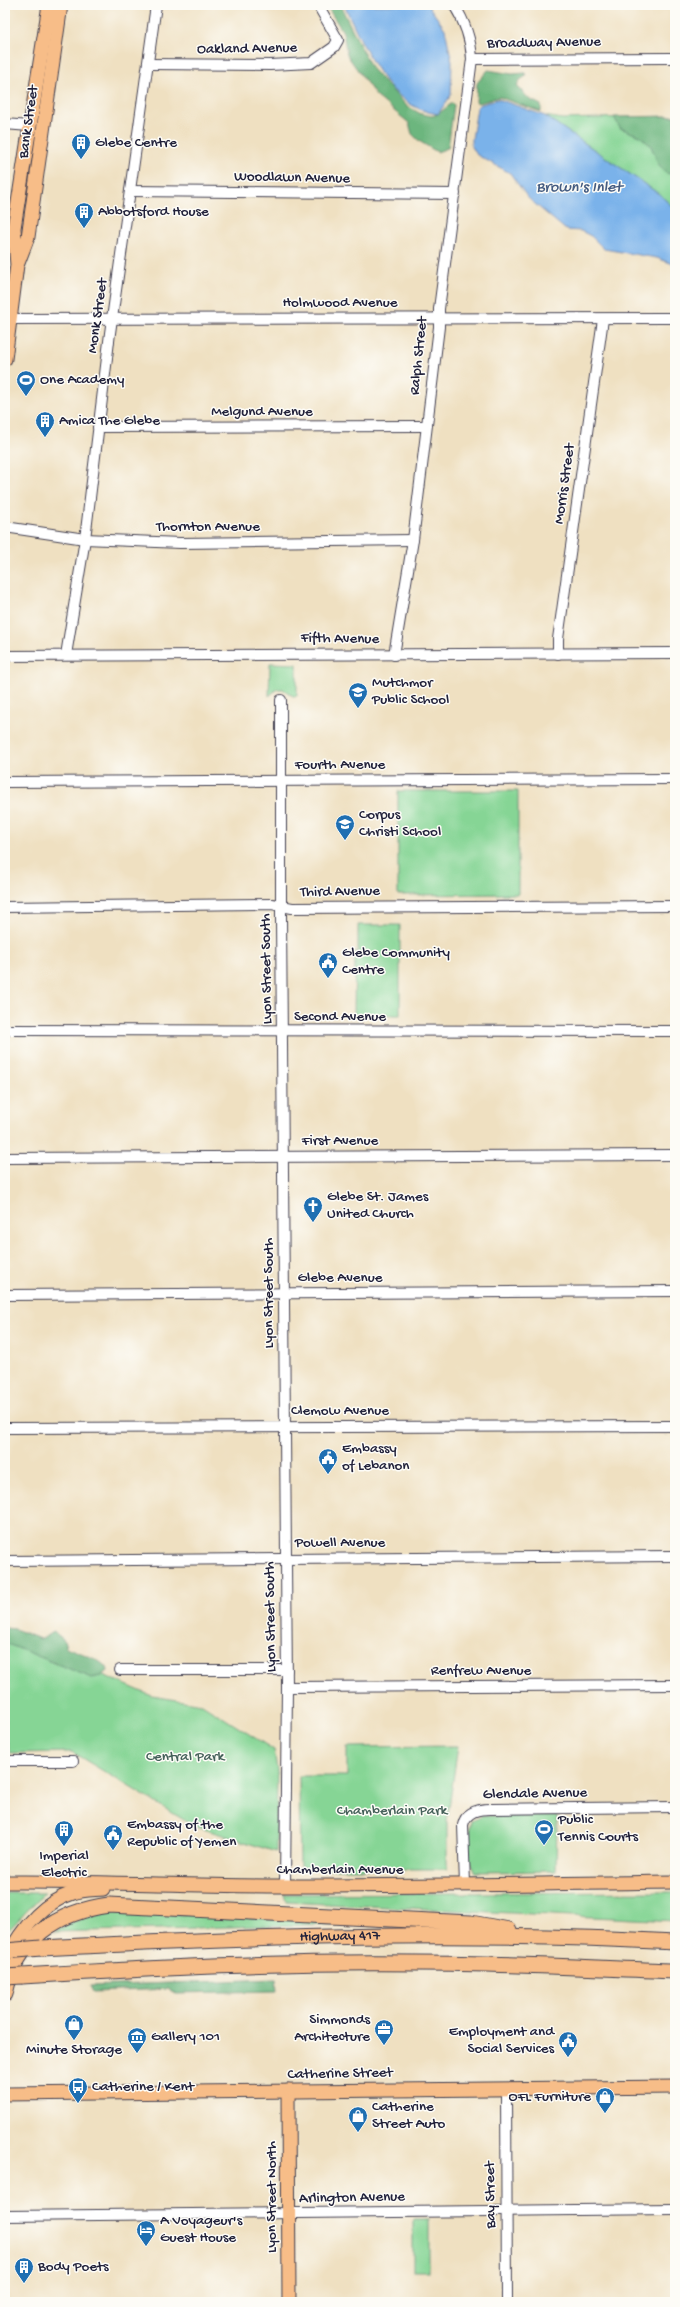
<svg xmlns="http://www.w3.org/2000/svg" width="680" height="2307" font-family="'Gochi Hand',sans-serif">
<rect width="100%" height="100%" fill="#fdfcf7"/>
<filter id="ink" filterUnits="userSpaceOnUse"><feTurbulence type="fractalNoise" baseFrequency=".025" numOctaves="2"/><feDisplacementMap in="SourceGraphic" scale="8" xChannelSelector="R" yChannelSelector="G"/><feConvolveMatrix kernelMatrix="1 2 1 2 8 2 1 2 1" color-interpolation-filters="sRGB"/></filter>
<filter id="wash" filterUnits="userSpaceOnUse"><feTurbulence type="fractalNoise" baseFrequency=".012" numOctaves="4" result="noise"/><feDisplacementMap in="SourceGraphic" scale="16" xChannelSelector="R" yChannelSelector="G"/><feGaussianBlur stdDeviation="0.9" result="paint"/><feColorMatrix in="noise" values="0 0 0 0 0 0 0 0 0 0 0 0 0 0 0 0 0 1.4 0 .05"/><feComposite in="paint" operator="in"/></filter>
<g filter="url(#wash)">
<rect width="100%" height="100%" fill="#efe0c1"/>
<g fill="#86d595" stroke="#547c68">
<path d="M545,116L562,119L675,116V209L659,194Z"/>
<path d="M270,663L297,664V696H293L283,689H277L269,696Z"/>
<path d="M398,791H518V894L398,895Z"/>
<path d="M358,925H400V1015H354L355,952L358,951Z"/>
<path d="M5,1629L96,1672L152,1696L202,1704L274,1750L277,1770L276,1852L194,1826L72,1752L10,1753L5,1735Z"/>
<path d="M458,1746L447,1821V1869H311L300,1866L299,1776H347V1747Z"/>
<path d="M482,1816H557L556,1871L476,1872C465,1858 468,1838 471,1821Z"/>
<path d="M675,1892V1921L286,1902L284,1894Z"/>
<path d="M5,1893H44L5,1934Z"/>
<path d="M109,1913H148L336,1922V1924L54,1932C72,1921 88,1916 109,1913Z"/>
<rect x="413" y="2220" width="16" height="51"/>
</g>
<g fill="#6cb67e" stroke="#476c5c">
<path d="M326,5H340L372,69L407,106L421,114L432,116L438,114L452,103L454,105L448,148L437,152L419,141L412,134L409,123L376,96L347,55L343,32Z"/>
<path d="M488,70L512,74L525,73L526,76L520,80L517,86L529,99L541,105V112L499,97L479,103L476,102L477,83Z"/>
<path d="M675,116V172L668,174L659,166L651,146L640,136L620,128L614,117Z"/>
<path d="M5,1628L15,1629L40,1639L54,1632L64,1640L66,1647C76,1652 107,1660 107,1671L101,1676L92,1678L5,1643Z"/>
<path d="M276,1979L277,1991L177,1993L171,1992L169,1989L93,1992L90,1986Z"/>
</g>
<g fill="#7ab2ea" stroke="#4e6a92">
<path d="M344,5H428L445,29L452,62L451,95L438,114C387,108 364,46 344,5Z"/>
<path d="M498,99L545,116L659,194L675,209V277L673,264L657,258L604,249L591,236L581,231L566,230L528,198L510,173L477,155L471,145L477,108L479,105Z"/>
</g>
</g>
<g filter="url(#ink)">
<g fill="none" stroke-linecap="round" stroke-linejoin="round">
<defs>
<g id="minor">
<path d="M472,59L675,58"/>
<path d="M148,64L270,65L311,63L334,47L338,40L318,5"/>
<path d="M5,124L29,126"/>
<path d="M130,191L455,194"/>
<path d="M5,319L675,318"/>
<path d="M98,427L426,426"/>
<path d="M5,527L85,539L180,543L413,540"/>
<path d="M558,654V639L603,319"/>
<path d="M66,655L85,539L110,333L156,5"/>
<path d="M394,655L413,540L439,327V309L472,59C471,39 465,22 454,5"/>
<path d="M5,656L675,653"/>
<path d="M281,700V915L287,1687L285,1886"/>
<path d="M5,782L675,779"/>
<path d="M5,907L272,904L292,908L675,906"/>
<path d="M5,1030L675,1031"/>
<path d="M5,1158L675,1155"/>
<path d="M5,1295L675,1291"/>
<path d="M5,1428L675,1426"/>
<path d="M5,1561L675,1556"/>
<path d="M120,1670H287"/>
<path d="M287,1687L675,1685"/>
<path d="M5,1761H73"/>
<path d="M465,1885L463,1825C466,1811 479,1809 491,1809L675,1807"/>
<path d="M506,2088L507,2302"/>
<path d="M5,2216L675,2209"/>
</g>
<g id="major">
<path d="M18,263L28,237L61,5"/>
<path d="M5,359L17,265L14,228L49,5"/>
<path d="M5,1882C98,1881 191,1886 284,1886C415,1886 545,1884 675,1882"/>
<path d="M5,1961C19,1933 41,1903 73,1893C82,1890 93,1890 103,1889"/>
<path d="M288,2091L289,2302"/>
<path d="M5,2094L675,2087"/>
</g>
<g id="highway">
<path id="s1" d="M41,1948C252,1937 464,1930 675,1942"/>
<path d="M22,1976C154,1968 287,1961 419,1963C505,1963 590,1968 675,1971"/>
<path d="M5,1994C16,1939 57,1912 109,1905L471,1923L509,1930"/>
</g>
</defs>
<use href="#minor" stroke="#413e4f" stroke-width="12"/>
<use href="#major" stroke="#413e4f" stroke-width="15"/>
<use href="#highway" stroke="#413e4f" stroke-width="17"/>
<use href="#minor" stroke="#fff" stroke-width="10"/>
<use href="#major" stroke="#f7bd88" stroke-width="13"/>
<use href="#highway" stroke="#f7bd88" stroke-width="15"/>
<defs>
<g id="highway-bridge">
<path d="M5,1951L41,1948"/>
<path d="M5,1977L22,1976"/>
</g>
</defs>
<use href="#highway-bridge" stroke="#413e4f" stroke-width="17" stroke-linecap="butt"/>
<use href="#highway-bridge" stroke="#f7bd88" stroke-width="15"/>
</g>
</g>
<defs>
<symbol id="building-pin" viewBox="-11 -11 22 30"><path d="M0 17L-7.5 6A9.5 9.5 0 1 1 7.5 6Z" fill="#1f6fb2" stroke="#fdfcf7"/><path d="M-4-6H4V6H1V3H-1V6H-4ZM-2.5-4.3h1.7v1.8h-1.7ZM.8-4.3h1.7v1.8H.8ZM-2.5-1h1.7V.8h-1.7ZM.8-1h1.7V.8H.8Z" fill="#fff"/></symbol>
<symbol id="stadium-pin" viewBox="-11 -11 22 30"><path d="M0 17L-7.5 6A9.5 9.5 0 1 1 7.5 6Z" fill="#1f6fb2" stroke="#fdfcf7"/><path d="M0-5a6.5 5 0 1 0 0 10a6.5 5 0 1 0 0-10ZM-3.5-1.8h7v3.6h-7Z" fill="#fff"/></symbol>
<symbol id="school-pin" viewBox="-11 -11 22 30"><path d="M0 17L-7.5 6A9.5 9.5 0 1 1 7.5 6Z" fill="#1f6fb2" stroke="#fdfcf7"/><path d="M0-5L7-2L0 1L-7-2ZM-4 1L0 2.5L4 1V4Q0 6-4 4Z" fill="#fff"/></symbol>
<symbol id="civic-pin" viewBox="-11 -11 22 30"><path d="M0 17L-7.5 6A9.5 9.5 0 1 1 7.5 6Z" fill="#1f6fb2" stroke="#fdfcf7"/><path d="M-.6-6.5H3V-4.5H.6V-3L4-1V1h2V6H-6V1h2V-1L-.6-3ZM-1.2 2.5V6h2.4V2.5Z" fill="#fff"/></symbol>
<symbol id="church-pin" viewBox="-11 -11 22 30"><path d="M0 17L-7.5 6A9.5 9.5 0 1 1 7.5 6Z" fill="#1f6fb2" stroke="#fdfcf7"/><path d="M-1.2-6h2.4v3.5h3.3v2.4h-3.3V6h-2.4V-.1h-3.3v-2.4h3.3Z" fill="#fff"/></symbol>
<symbol id="shop-pin" viewBox="-11 -11 22 30"><path d="M0 17L-7.5 6A9.5 9.5 0 1 1 7.5 6Z" fill="#1f6fb2" stroke="#fdfcf7"/><path d="M-5-2.5h2.3a2.7 3.5 0 0 1 5.4 0H5L5.5 6h-11ZM-1.5-2.5h3a1.5 2.3 0 0 0-3 0Z" fill="#fff"/></symbol>
<symbol id="office-pin" viewBox="-11 -11 22 30"><path d="M0 17L-7.5 6A9.5 9.5 0 1 1 7.5 6Z" fill="#1f6fb2" stroke="#fdfcf7"/><path d="M-6-3h4V-5.5h4V-3h4V5H-6ZM-1-4.5V-3h2v-1.5ZM-6 0V1H6V0Z" fill="#fff"/></symbol>
<symbol id="museum-pin" viewBox="-11 -11 22 30"><path d="M0 17L-7.5 6A9.5 9.5 0 1 1 7.5 6Z" fill="#1f6fb2" stroke="#fdfcf7"/><path d="M0-6L6-3V-2H-6V-3ZM-5-1h2V3h-2ZM-1-1h2V3h-2ZM3-1h2V3H3ZM-6 4H6V6H-6Z" fill="#fff"/></symbol>
<symbol id="bus-pin" viewBox="-11 -11 22 30"><path d="M0 17L-7.5 6A9.5 9.5 0 1 1 7.5 6Z" fill="#1f6fb2" stroke="#fdfcf7"/><path d="M-5-6H5V4H4V6H2V4H-2V6H-4V4H-5ZM-3.5-4V0h7V-4ZM-3.5 1.2v1.5H-2V1.2ZM2 1.2v1.5H3.5V1.2Z" fill="#fff"/></symbol>
<symbol id="hotel-pin" viewBox="-11 -11 22 30"><path d="M0 17L-7.5 6A9.5 9.5 0 1 1 7.5 6Z" fill="#1f6fb2" stroke="#fdfcf7"/><path d="M-6-4.5h1.5V1H6V5H4.5V3h-9V5H-6ZM-4 0a1.8 1.8 0 1 1 3.6 0ZM.5 0V-2.5h3Q6-2.5 6 0Z" fill="#fff"/></symbol>
</defs>
<g fill-rule="evenodd">
<use href="#building-pin" x="70" y="132" width="22" height="30"/>
<use href="#building-pin" x="73" y="201" width="22" height="30"/>
<use href="#stadium-pin" x="15" y="369" width="22" height="30"/>
<use href="#building-pin" x="34" y="410" width="22" height="30"/>
<use href="#school-pin" x="347" y="681" width="22" height="30"/>
<use href="#school-pin" x="334" y="813" width="22" height="30"/>
<use href="#civic-pin" x="317" y="951" width="22" height="30"/>
<use href="#church-pin" x="302" y="1195" width="22" height="30"/>
<use href="#civic-pin" x="317" y="1447" width="22" height="30"/>
<use href="#stadium-pin" x="533" y="1818" width="22" height="30"/>
<use href="#building-pin" x="53" y="1819" width="22" height="30"/>
<use href="#civic-pin" x="102" y="1823" width="22" height="30"/>
<use href="#shop-pin" x="63" y="2013" width="22" height="30"/>
<use href="#office-pin" x="373" y="2018" width="22" height="30"/>
<use href="#museum-pin" x="126" y="2026" width="22" height="30"/>
<use href="#civic-pin" x="557" y="2030" width="22" height="30"/>
<use href="#bus-pin" x="67" y="2076" width="22" height="30"/>
<use href="#shop-pin" x="594" y="2086" width="22" height="30"/>
<use href="#shop-pin" x="347" y="2105" width="22" height="30"/>
<use href="#hotel-pin" x="135" y="2219" width="22" height="30"/>
<use href="#building-pin" x="13" y="2256" width="22" height="30"/>
</g>
<g text-anchor="middle" dominant-baseline="central" stroke-width="3" stroke-linejoin="round" paint-order="stroke">
<g font-size="15" fill="#22223b" stroke="#fdfcf7">
<text transform="translate(544 43) rotate(-1)">Broadway Avenue</text>
<text transform="translate(247 49) rotate(-1)">Oakland Avenue</text>
<text transform="translate(29 122) rotate(-82)">Bank Street</text>
<text transform="translate(292 178) rotate(1)">Woodlawn Avenue</text>
<text x="340" y="303">Holmwood Avenue</text>
<text transform="translate(98 316) rotate(-82)">Monk Street</text>
<text transform="translate(419 356) rotate(-84)">Ralph Street</text>
<text x="262" y="412">Melgund Avenue</text>
<text transform="translate(565 484) rotate(-82)">Morris Street</text>
<text x="208" y="527">Thornton Avenue</text>
<text transform="translate(340 639) rotate(1)">Fifth Avenue</text>
<text x="340" y="765">Fourth Avenue</text>
<text transform="translate(340 892) rotate(-1)">Third Avenue</text>
<text transform="translate(267 969) rotate(-91)">Lyon Street South</text>
<text x="340" y="1017">Second Avenue</text>
<text x="340" y="1141">First Avenue</text>
<text x="340" y="1278">Glebe Avenue</text>
<text transform="translate(269 1293) rotate(-90)">Lyon Street South</text>
<text x="340" y="1411">Clemow Avenue</text>
<text x="340" y="1543">Powell Avenue</text>
<text transform="translate(271 1617) rotate(-91)">Lyon Street South</text>
<text x="481" y="1671">Renfrew Avenue</text>
<text transform="translate(535 1794) rotate(-1)">Glendale Avenue</text>
<text x="340" y="1870">Chamberlain Avenue</text>
<text stroke="none"><textPath href="#s1" startOffset="299">Highway 417</textPath></text>
<text transform="translate(340 2074) rotate(-1)">Catherine Street</text>
<text transform="translate(491 2195) rotate(-91)">Bay Street</text>
<text transform="translate(272 2197) rotate(-90)">Lyon Street North</text>
<text transform="translate(352 2198) rotate(-1)">Arlington Avenue</text>
</g>
<g font-size="15" fill="#22223b" stroke="#fdfcf7" text-anchor="start">
<text x="95" y="143">Glebe Centre</text>
<text x="98" y="212">Abbotsford House</text>
<text x="40" y="380">One Academy</text>
<text x="59" y="421">Amica The Glebe</text>
<text x="372" y="683">Mutchmor<tspan x="372" dy="17">Public School</tspan></text>
<text x="359" y="815">Corpus<tspan x="359" dy="17">Christi School</tspan></text>
<text x="342" y="953">Glebe Community<tspan x="342" dy="17">Centre</tspan></text>
<text x="327" y="1197">Glebe St. James<tspan x="327" dy="17">United Church</tspan></text>
<text x="342" y="1449">Embassy<tspan x="342" dy="17">of Lebanon</tspan></text>
<text x="558" y="1820">Public<tspan x="558" dy="17">Tennis Courts</tspan></text>
<text x="127" y="1825">Embassy of the<tspan x="127" dy="17">Republic of Yemen</tspan></text>
<text x="64" y="1856" text-anchor="middle">Imperial<tspan x="64" dy="17">Electric</tspan></text>
<text x="370" y="2020" text-anchor="end">Simmonds<tspan x="370" dy="17">Architecture</tspan></text>
<text x="554" y="2032" text-anchor="end">Employment and<tspan x="554" dy="17">Social Services</tspan></text>
<text x="151" y="2037">Gallery 101</text>
<text x="74" y="2050" text-anchor="middle">Minute Storage</text>
<text x="92" y="2087">Catherine / Kent</text>
<text x="591" y="2097" text-anchor="end">OFL Furniture</text>
<text x="372" y="2107">Catherine<tspan x="372" dy="17">Street Auto</tspan></text>
<text x="160" y="2221">A Voyageur's<tspan x="160" dy="17">Guest House</tspan></text>
<text x="38" y="2267">Body Poets</text>
</g>
<g font-size="15" fill="#45615a" stroke="#fdfcf7">
<text x="185" y="1757">Central Park</text>
<text x="392" y="1811">Chamberlain Park</text>
</g>
<g font-size="16" font-style="italic" fill="#455c81" stroke="#fdfcf7">
<text x="579" y="188">Brown's Inlet</text>
</g>
</g>
<rect width="680" height="2307" fill="none" stroke="#fdfcf7" stroke-width="20"/>
</svg>
